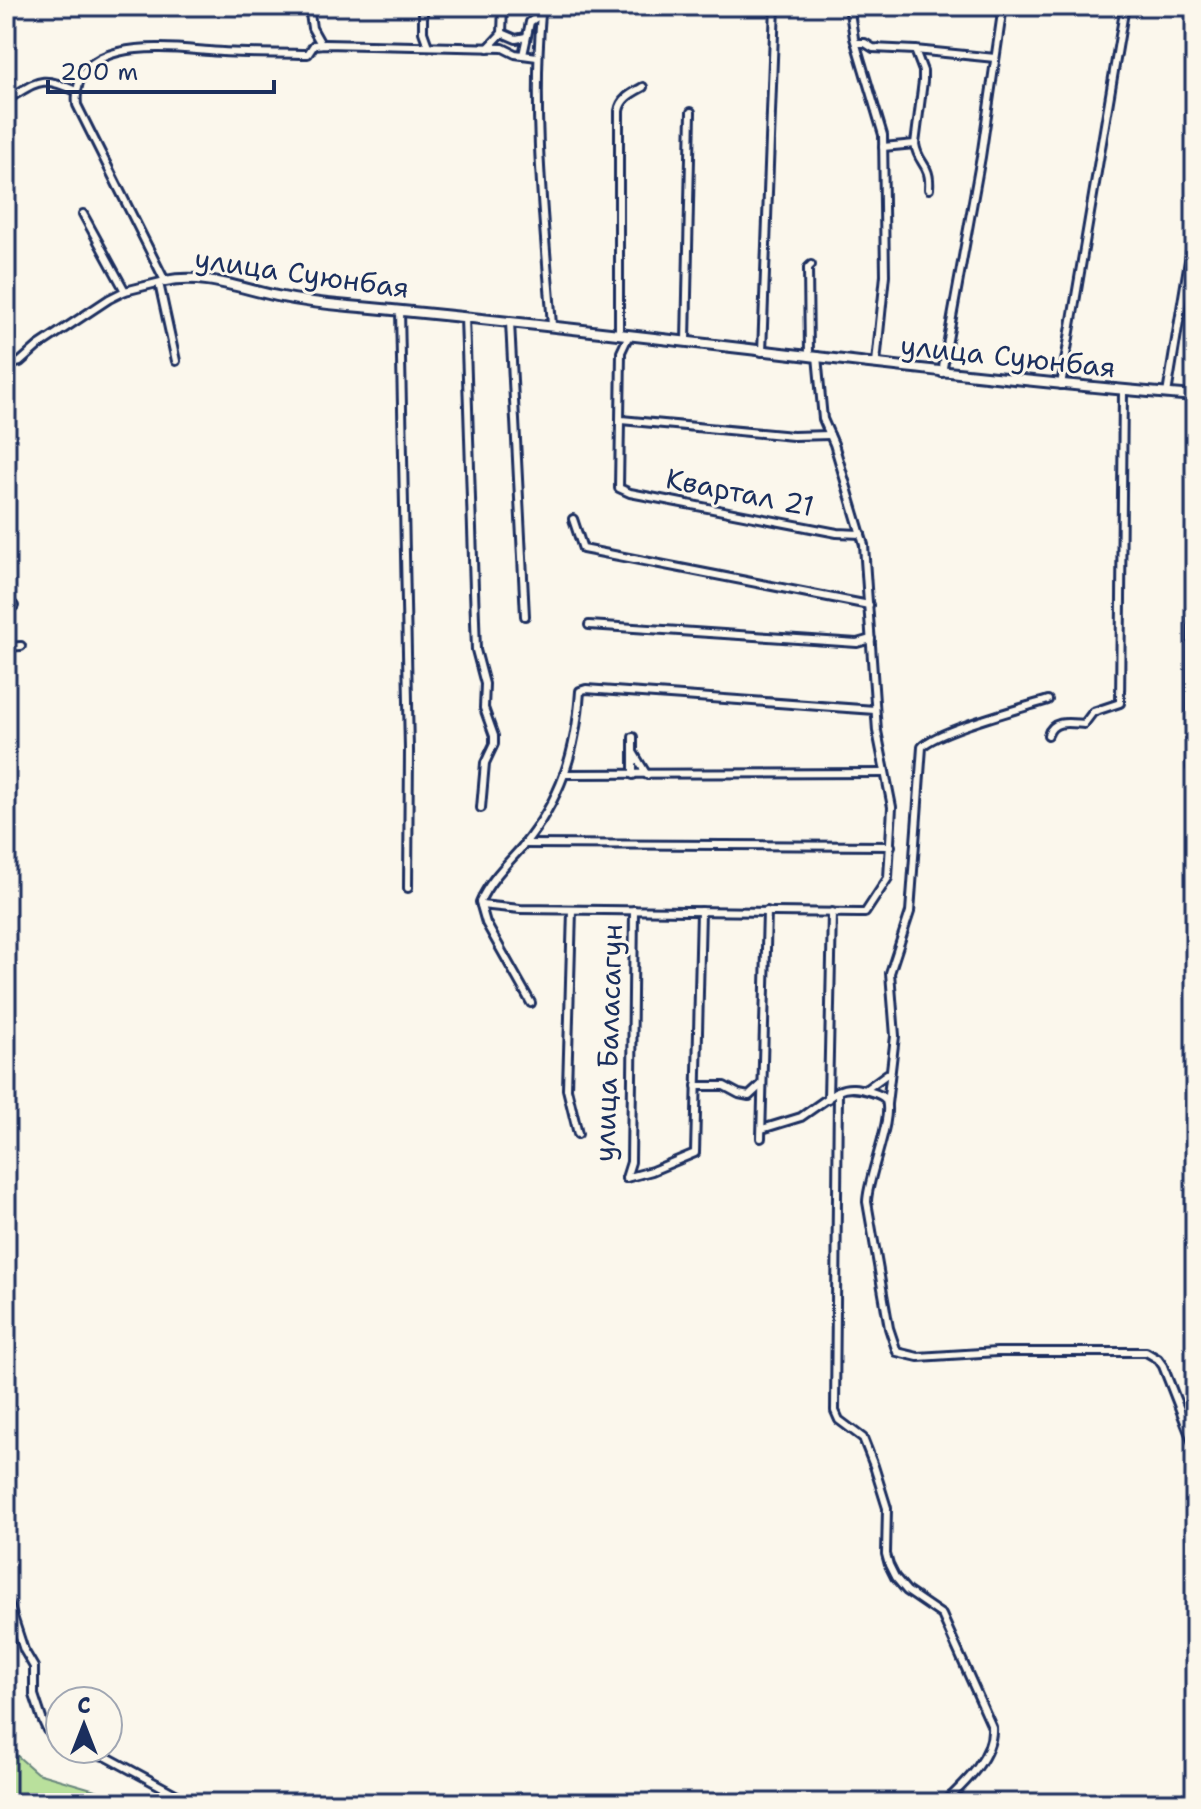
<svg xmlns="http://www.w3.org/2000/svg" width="1201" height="1809" font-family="'Shantell Sans',sans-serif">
<rect width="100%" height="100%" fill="#fbf7ec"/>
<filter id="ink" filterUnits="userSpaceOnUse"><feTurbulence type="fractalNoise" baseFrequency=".0125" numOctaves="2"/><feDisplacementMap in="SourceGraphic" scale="16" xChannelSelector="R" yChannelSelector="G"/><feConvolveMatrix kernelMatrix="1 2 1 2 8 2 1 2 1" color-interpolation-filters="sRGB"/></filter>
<g filter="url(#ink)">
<path fill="#b9e09c" stroke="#6a887d" stroke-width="2" d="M6,1746L37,1773L140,1803H6Z"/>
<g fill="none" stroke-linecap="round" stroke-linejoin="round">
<defs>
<g id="minor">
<path d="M309,6L312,28L321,44"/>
<path d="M423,6V32L428,46"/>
<path d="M546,6L541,14C532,117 544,222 552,325"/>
<path d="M849,6L854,38L883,135L885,275L876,363"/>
<path d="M6,22L8,24"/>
<path d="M502,33L516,39L526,37"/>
<path d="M856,43H865L873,48L915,50L923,71V81L915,144L883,147"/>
<path d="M488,48L502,33L503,6"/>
<path d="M915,50L995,58"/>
<path d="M523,55L530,22L541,14"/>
<path d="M6,100C38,82 40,74 76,91"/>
<path d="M915,144C918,165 931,163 929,189"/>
<path d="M83,214L125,291"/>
<path d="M159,283L176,361"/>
<path d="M400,310L409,750L408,888"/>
<path d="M465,317L476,650L485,684L484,708L494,736V744L485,763L481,808"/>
<path d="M510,322L525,616"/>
<path d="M619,333V111C621,98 632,93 643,87"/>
<path d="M629,335L621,352L619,488L630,493L837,533L861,534"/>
<path d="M686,341L691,112"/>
<path d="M762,352L775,6"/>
<path d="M809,356L808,268L811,265"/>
<path d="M6,366L20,362L38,346L109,299L125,291L165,281L77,105C70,35 167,48 209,51C242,54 275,53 308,54L314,45L325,44L503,48L515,54L537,57"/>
<path d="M942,373L981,157L1003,6"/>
<path d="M1061,385L1125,6"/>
<path d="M1167,394L1195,224"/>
<path d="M621,420L793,436L830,435"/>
<path d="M573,519L583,549L869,605"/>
<path d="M6,598L14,606"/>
<path d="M589,625L857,643L871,639"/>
<path d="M6,647L21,646"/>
<path d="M1048,735C1053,719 1070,723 1084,724L1093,712L1120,703L1123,391"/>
<path d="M633,737V775"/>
<path d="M633,752L647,775"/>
<path d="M1191,768L1194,396"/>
<path d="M564,774L884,773"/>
<path d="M524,844L891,846"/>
<path d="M481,905L520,909L859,913H865L888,878L892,807L877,731L864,545L834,444L823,419L817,356"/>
<path d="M572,910L567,1089L578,1134"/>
<path d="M531,1003L486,923L480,902C489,881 507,864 522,847C561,799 576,753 580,691L586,689L875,710"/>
<path d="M696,1086H724L739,1094L749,1096L761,1085"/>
<path d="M865,1090L887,1074"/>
<path d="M828,1099L832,912"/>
<path d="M887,1104L895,1036L890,973L910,912L922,747C936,731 1023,708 1048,700"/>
<path d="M762,1129L801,1117L838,1091"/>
<path d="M761,1138L767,911"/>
<path d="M626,1178L652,1171L695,1153L701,911"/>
<path d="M626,1178L631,1162L634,910"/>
<path d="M6,1595L24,1650L34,1667V1695L42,1719L47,1730L60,1740"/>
<path d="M80,1749L107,1757L192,1803"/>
<path d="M944,1803C964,1784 994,1757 992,1727L942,1615L907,1591L895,1577L889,1565L886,1554L887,1508L874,1466L863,1438L839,1420L835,1411L838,1091C848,1086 858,1088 868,1091C874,1093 881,1094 885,1099C895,1115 867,1178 867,1202L889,1328L897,1352L918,1357L997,1352H1146L1158,1359L1163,1366L1195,1448"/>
</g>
<path id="tertiary" d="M165,281C204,273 239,288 277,296C301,301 325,304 349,306C632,331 912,373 1195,396"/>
</defs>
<use href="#minor" stroke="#1b2f5e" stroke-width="12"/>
<use href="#tertiary" stroke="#1b2f5e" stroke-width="14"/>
<use href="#minor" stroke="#fbf7ec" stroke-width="6"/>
<use href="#tertiary" stroke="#fbf7ec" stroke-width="8"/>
</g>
</g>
<g text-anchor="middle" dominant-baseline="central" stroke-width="6" stroke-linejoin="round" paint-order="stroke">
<g font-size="28" fill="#1b2f5e" stroke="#fbf7ec">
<text transform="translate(302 273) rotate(8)">улица Суюнбая</text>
<text transform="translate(1008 356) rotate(6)">улица Суюнбая</text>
<text transform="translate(740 492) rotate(11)">Квартал 21</text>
<text transform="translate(608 1043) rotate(-88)">улица Баласагун</text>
</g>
</g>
<rect width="1201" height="1809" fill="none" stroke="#fbf7ec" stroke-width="32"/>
<rect x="16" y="16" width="1169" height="1777" fill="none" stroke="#1b2f5e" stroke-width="3" filter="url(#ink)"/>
<g transform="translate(84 1725)"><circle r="38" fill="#fbf7ec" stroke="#a1a7b3" stroke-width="2"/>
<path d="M0-6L14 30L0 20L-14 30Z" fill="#1b2f5e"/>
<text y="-12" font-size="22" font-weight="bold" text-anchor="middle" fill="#1b2f5e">С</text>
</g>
<path d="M48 80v12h226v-12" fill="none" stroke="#1b2f5e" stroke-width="4"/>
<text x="60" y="80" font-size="24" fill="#1b2f5e" stroke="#fbf7ec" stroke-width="6" paint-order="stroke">200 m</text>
</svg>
